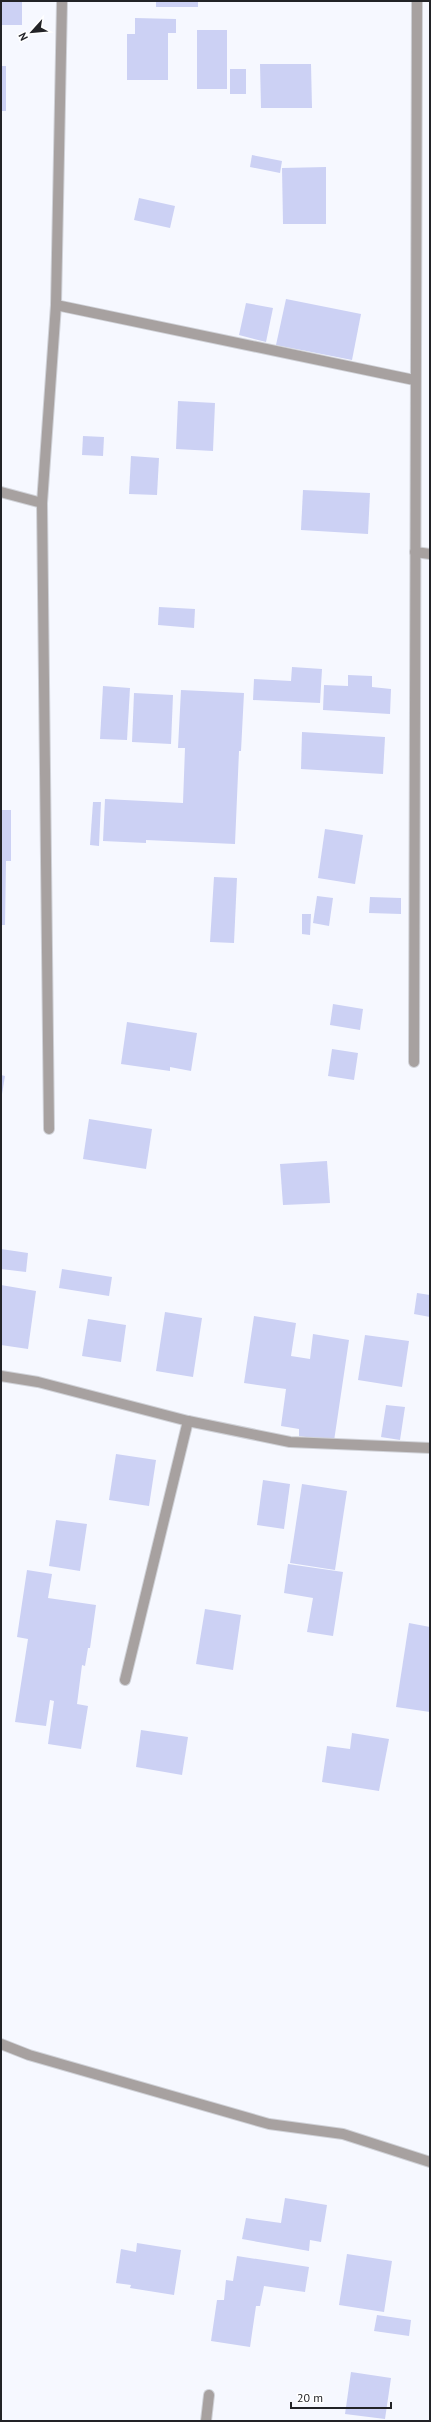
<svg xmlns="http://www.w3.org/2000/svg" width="431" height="2422" font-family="'PT Sans',sans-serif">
<rect width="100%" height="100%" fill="#f6f8ff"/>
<g fill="#ccd1f4">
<rect x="1" y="1" width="21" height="24"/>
<rect x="156" y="1" width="42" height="6"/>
<path d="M135,18L176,19V33H168V80H127V34H135Z"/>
<rect x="197" y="30" width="30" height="59"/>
<path d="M260,64H311L312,108H261Z"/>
<rect x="1" y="66" width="5" height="45"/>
<rect x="230" y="69" width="16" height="25"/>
<path d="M252,155L282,161L280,173L250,167Z"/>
<path d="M326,167V224H283L282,168Z"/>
<path d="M139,198L175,206L170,228L134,220Z"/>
<path d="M286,299L361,314L352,360L276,345Z"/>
<path d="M246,303L273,308L266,342L239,335Z"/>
<path d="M178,401L215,403L213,451L176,449Z"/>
<path d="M83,436L104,437L103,456L82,455Z"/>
<path d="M131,456L159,458L157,495L129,494Z"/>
<path d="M303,490L370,493L368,534L301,530Z"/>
<path d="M159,607L195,609L194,628L158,625Z"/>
<path d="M292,667L322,669L320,703L253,700L254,679L291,681Z"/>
<path d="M348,675L372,676V687L391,689L390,714L323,710L324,685L348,686Z"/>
<path d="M103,686L130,688L127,740L100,739Z"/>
<path d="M181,690L244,693L241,751H239L235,844L146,840V843L103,841L105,799L183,803L185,748H178Z"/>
<path d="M134,693L173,695L171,744L132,742Z"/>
<path d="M302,732L385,737L383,774L301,769Z"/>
<path d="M93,802H101L99,846L90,845Z"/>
<path d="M1,810H11V861H6L5,925H1Z"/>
<path d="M325,829L363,835L355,884L318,878Z"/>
<path d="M214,877L237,878L234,943L210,942Z"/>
<path d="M317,896L333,898L329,926L313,923Z"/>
<path d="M370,897L401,898V914L369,913Z"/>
<path d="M302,914H311L310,935L302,934Z"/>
<path d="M333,1004L363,1009L360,1030L330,1025Z"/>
<path d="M127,1022L197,1033L191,1071L170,1067V1071L121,1064Z"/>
<path d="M332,1049L358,1053L354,1080L328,1076Z"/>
<path d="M1,1075L5,1076L2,1094H1Z"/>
<path d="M89,1119L152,1129L146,1169L83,1159Z"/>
<path d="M327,1161L330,1203L283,1205L280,1164Z"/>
<path d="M1,1249L28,1253L26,1272L1,1269Z"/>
<path d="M62,1269L112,1277L109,1296L59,1288Z"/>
<path d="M1,1285L36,1291L28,1349L1,1345Z"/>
<path d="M417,1293L430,1295V1317L414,1314Z"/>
<path d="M165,1312L202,1318L193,1377L156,1371Z"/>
<path d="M254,1316L296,1323L291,1356L310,1359L313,1334L349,1340L334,1441L299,1436V1429L281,1426L286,1389L244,1383Z"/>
<path d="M88,1319L126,1325L121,1362L82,1356Z"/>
<path d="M365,1335L409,1341L402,1387L358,1380Z"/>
<path d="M386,1405L405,1407L400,1440L381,1437Z"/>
<path d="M116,1454L156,1460L149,1506L109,1500Z"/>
<path d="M263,1480L290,1484L284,1529L257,1525Z"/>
<path d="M302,1484L347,1491L335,1570L290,1563Z"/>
<path d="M56,1520L87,1524L80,1571L49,1566Z"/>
<path d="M288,1564L343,1572L333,1636L307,1632L313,1598L284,1593Z"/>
<path d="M27,1570L52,1574L48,1598L96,1605L90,1648H88L85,1666L82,1665L77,1704L88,1706L81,1749L48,1744L54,1701L50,1700L46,1726L15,1722L28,1639L17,1637Z"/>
<path d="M205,1609L241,1615L233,1670L196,1664Z"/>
<path d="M409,1623L430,1627V1712L396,1707Z"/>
<path d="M141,1730L188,1737L182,1775L136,1767Z"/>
<path d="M352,1733L389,1739L379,1791L322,1782L327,1746L350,1749Z"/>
<path d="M285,2198L327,2205L321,2242L310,2240L309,2251L242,2239L246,2218L281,2223Z"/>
<path d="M137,2243L181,2250L174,2295L130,2288L131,2285L116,2283L121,2249L136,2252Z"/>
<path d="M347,2254L392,2261L384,2312L339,2305Z"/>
<path d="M237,2256L309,2267L305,2292L264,2286L260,2306H256L250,2347L211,2341L217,2300H224L226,2280L233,2281Z"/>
<path d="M377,2315L411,2320L409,2336L374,2331Z"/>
<path d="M351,2372L391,2378L385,2419L345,2414Z"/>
</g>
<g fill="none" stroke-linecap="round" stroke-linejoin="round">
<defs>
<path id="lane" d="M1,2044L29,2055L269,2124L343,2134L430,2162"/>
<g id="street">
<path d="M56,305L414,380"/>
<path d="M1,492L42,503"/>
<path d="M415,552L430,554"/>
<path d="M414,1062L417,1"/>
<path d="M49,1129L42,503L56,305L62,1"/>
<path d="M1,1376L38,1382L188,1421L290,1442L430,1448"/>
<path d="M125,1680L188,1421"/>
<path d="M206,2421L209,2395"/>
</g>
</defs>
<use href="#lane" stroke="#d0d2d8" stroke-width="12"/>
<use href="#street" stroke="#d0d2d8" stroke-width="12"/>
<use href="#lane" stroke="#a7a1a0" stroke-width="10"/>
<use href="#street" stroke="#a7a1a0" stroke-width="10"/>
</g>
<rect width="431" height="2422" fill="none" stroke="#222327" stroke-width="4"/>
<g transform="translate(32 32) rotate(243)" stroke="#ffffff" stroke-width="3" paint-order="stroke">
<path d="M0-3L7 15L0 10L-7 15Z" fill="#222327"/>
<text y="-6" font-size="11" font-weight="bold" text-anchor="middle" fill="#222327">N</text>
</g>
<path d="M291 2402v6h100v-6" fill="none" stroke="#222327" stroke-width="2"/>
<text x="297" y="2402" font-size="12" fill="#222327" stroke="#ffffff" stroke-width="3" paint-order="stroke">20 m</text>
</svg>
